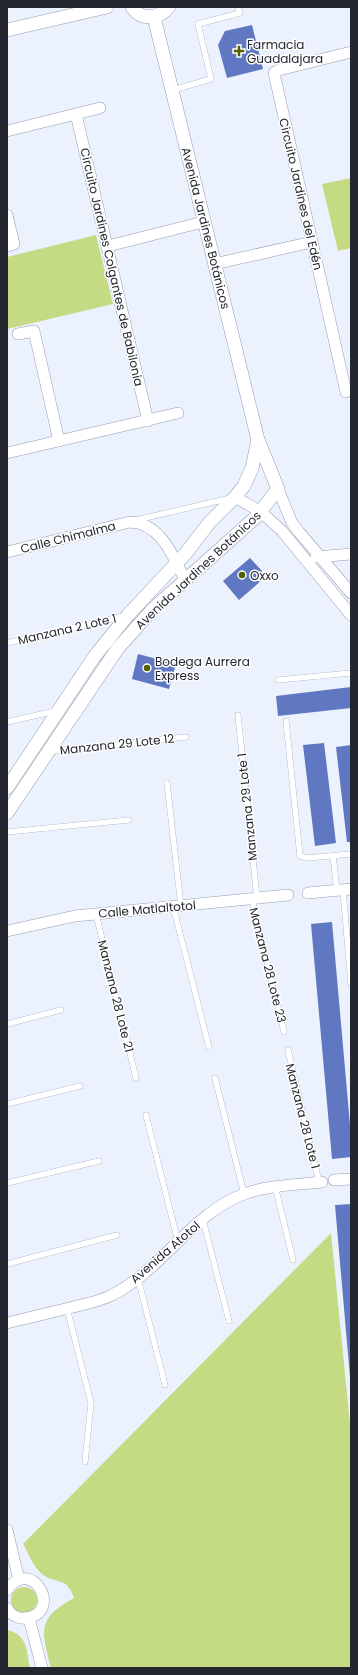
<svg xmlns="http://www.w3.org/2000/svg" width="358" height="1675" font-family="Poppins,sans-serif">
<rect width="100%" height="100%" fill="#ecf1fe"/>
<g fill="#c5db83">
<path d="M351,178V248L338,251L322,184Z"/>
<path d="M96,235L113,304L7,329V257Z"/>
<path d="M331,1233L351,1434V1668H51C41,1631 37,1618 74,1598C67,1574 52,1586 39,1571C32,1564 28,1552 23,1544Z"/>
<circle cx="24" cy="1600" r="13"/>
<path d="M7,1630C28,1635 26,1650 30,1668H7Z"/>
</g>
<g fill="#6077c2">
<path d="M252,25L263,69L227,78L218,45L225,31Z"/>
<path d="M250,558L262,571L263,579L239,600L223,581Z"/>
<path d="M138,654L176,664L169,689L132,679Z"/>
<path d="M351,687V708L278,716L276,696Z"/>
<path d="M324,743L336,843L315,846L303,745Z"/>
<path d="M351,745V842H347L336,747Z"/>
<path d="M332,922L351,1136V1157L332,1159L311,924Z"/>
<path d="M351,1204V1377H350L335,1205Z"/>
</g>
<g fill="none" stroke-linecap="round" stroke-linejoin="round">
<defs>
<g id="service">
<path d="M173,90L211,79L198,24L240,13L238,7"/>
<path d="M136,520L231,498"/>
<path d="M7,643L124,616"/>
<path d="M278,680L351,673"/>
<path d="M238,715L257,898"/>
<path d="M286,721L300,856L307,858L351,854"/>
<path d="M7,722L55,711"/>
<path d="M51,751L186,737"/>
<path d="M167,783L181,906"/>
<path d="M7,832L129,820"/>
<path d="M333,856L337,891"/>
<path d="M343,890L351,984"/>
<path d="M252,899L284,1032"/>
<path d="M173,906L209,1047"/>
<path d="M96,914L136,1078"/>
<path d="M7,1024L61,1010"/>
<path d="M288,1050L319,1182"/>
<path d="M215,1078L244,1194"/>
<path d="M7,1104L80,1086"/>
<path d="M146,1115L178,1242"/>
<path d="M7,1183L99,1161"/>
<path d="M275,1186L293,1260"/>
<path d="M203,1220L229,1321"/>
<path d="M7,1264L117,1235"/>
<path d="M138,1278L165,1385"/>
<path d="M67,1308L91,1403L85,1462"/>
</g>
<g id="minor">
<path d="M76,114L148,421"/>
<path d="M7,131L100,108"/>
<path d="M7,215L14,244L7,246"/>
<path d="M108,246L203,222"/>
<path d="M214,264L312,242"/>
<path d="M18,334L34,331L59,441"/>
<path d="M346,392L274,73L279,70L351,52"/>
<path d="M7,453L178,413"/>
<path d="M278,489L292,523L299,532L351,593"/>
<path d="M235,497L261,512L282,531L351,615"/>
<path d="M7,552L130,522C161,523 173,556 185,580"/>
<path d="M316,557L351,554"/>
<path d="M308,893L351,889"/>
<path d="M7,931L75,916L288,895"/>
<path d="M334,1180L351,1179"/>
<path d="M7,1323C28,1318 48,1313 69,1308C84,1304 99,1302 112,1295C162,1270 191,1214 244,1194C269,1185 296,1185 322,1182"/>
<path d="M7,1530L19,1580"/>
<path d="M7,1590C33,1554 64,1615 25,1618C17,1619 10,1614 7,1608"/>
<path d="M29,1618L42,1668"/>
</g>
<g id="tertiary">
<path d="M132,7C141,21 159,19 169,7"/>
<path d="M7,30L107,7"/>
<path d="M7,788L94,657L128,615L186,553L209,523L235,497L244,486L252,468L258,440"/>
<path d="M7,813L118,648L153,609L256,517L278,489L258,440L154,17"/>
</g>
</defs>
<use href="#service" stroke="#979eb3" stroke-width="6"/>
<use href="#minor" stroke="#979eb3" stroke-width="12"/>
<use href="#tertiary" stroke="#979eb3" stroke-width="14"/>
<use href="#service" stroke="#fff" stroke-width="5.5"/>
<use href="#minor" stroke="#fff" stroke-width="11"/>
<use href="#tertiary" stroke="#fff" stroke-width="13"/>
</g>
<g fill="#516104" stroke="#fefefe" stroke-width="1.5">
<path d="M237 45h4v4h4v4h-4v4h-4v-4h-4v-4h4z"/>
<circle cx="242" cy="575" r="4"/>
<circle cx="147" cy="668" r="4"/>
</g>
<g text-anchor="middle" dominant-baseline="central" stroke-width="3" stroke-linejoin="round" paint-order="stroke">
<g font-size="12" fill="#24272f" stroke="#fefefe" text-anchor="start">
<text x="247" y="44">Farmacia<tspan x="247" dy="14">Guadalajara</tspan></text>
<text x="250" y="575">Oxxo</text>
<text x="155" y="661">Bodega Aurrera<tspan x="155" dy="14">Express</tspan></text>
</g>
<g font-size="12" fill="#24272f" stroke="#fefefe">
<text transform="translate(301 194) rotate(77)">Circuito Jardines del Edén</text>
<text transform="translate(206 228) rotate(76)">Avenida Jardines Botánicos</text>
<text transform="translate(112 267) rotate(77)">Circuito Jardines Colgantes de Babilonia</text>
<text transform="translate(68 537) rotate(-14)">Calle Chimalma</text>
<text transform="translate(198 570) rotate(-43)">Avenida Jardines Botánicos</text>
<text transform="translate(67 629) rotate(-13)">Manzana 2 Lote 1</text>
<text transform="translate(117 744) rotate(-6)">Manzana 29 Lote 12</text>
<text transform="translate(247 807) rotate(-96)">Manzana 29 Lote 1</text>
<text transform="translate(147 909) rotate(-5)">Calle Matlaltotol</text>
<text transform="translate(268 965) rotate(76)">Manzana 28 Lote 23</text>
<text transform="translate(116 996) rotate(76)">Manzana 28 Lote 21</text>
<text transform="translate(303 1116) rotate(76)">Manzana 28 Lote 1</text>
<text transform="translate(165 1252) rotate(-41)">Avenida Atotol</text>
</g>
</g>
<rect width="358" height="1675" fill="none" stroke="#24272f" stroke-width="16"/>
</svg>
